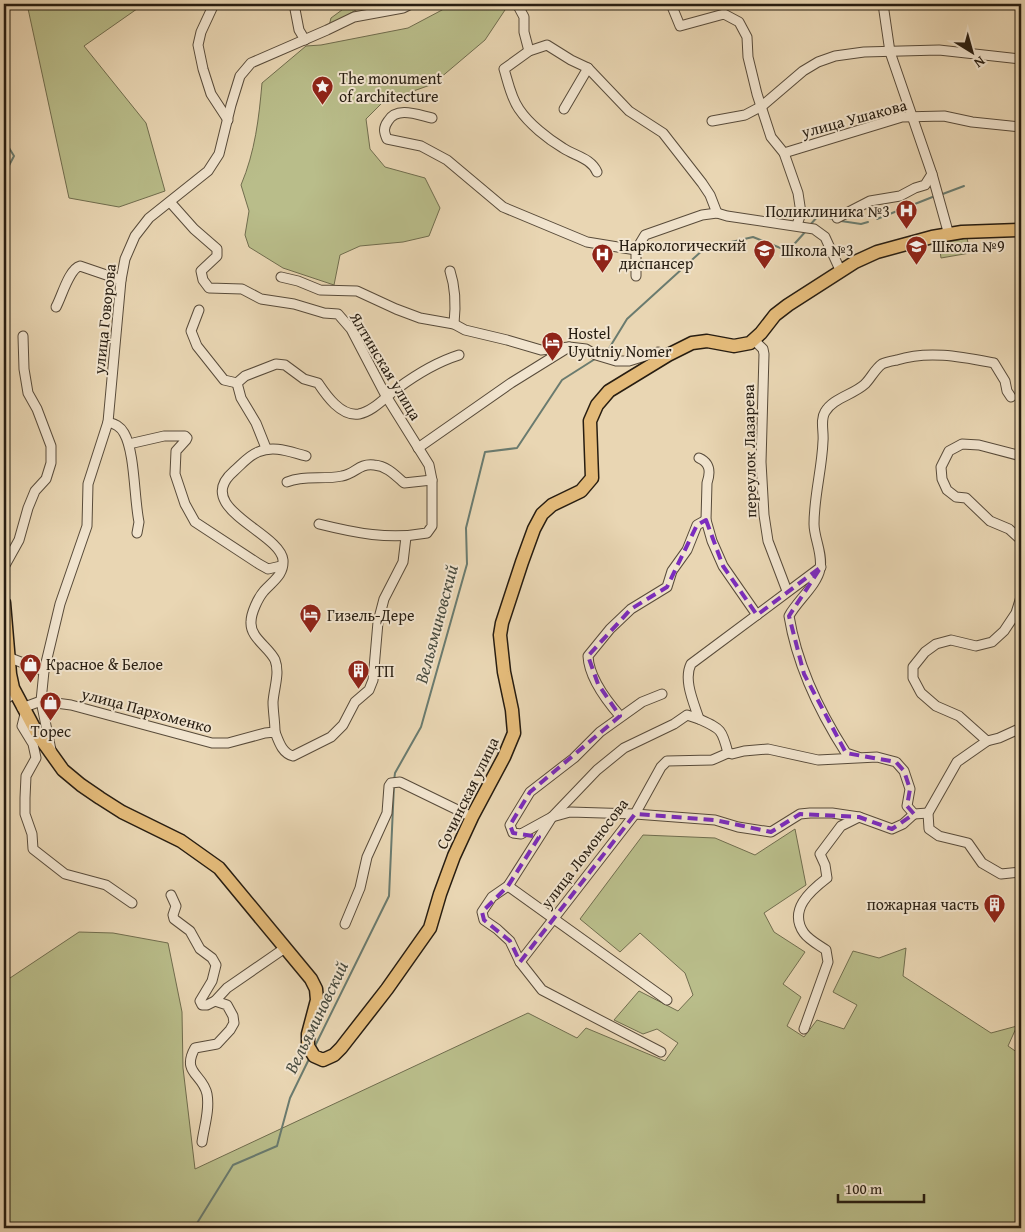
<svg xmlns="http://www.w3.org/2000/svg" width="1025" height="1232" font-family="'Gentium Book Plus',serif">
<rect width="100%" height="100%" fill="#e9d6b3"/>
<filter id="stains"><feTurbulence type="fractalNoise" baseFrequency=".004" numOctaves="4"/><feColorMatrix values="0 0 0 0 .2 0 0 0 0 .09 0 0 0 0 .02 0 0 0 .5 -.17"/></filter>
<radialGradient id="worn" r=".72"><stop offset=".6" stop-color="#630" stop-opacity="0"/><stop offset="1" stop-color="#630" stop-opacity=".3"/></radialGradient>
<g fill="#b9bd8a" stroke="#706d4e">
<path d="M27,4H144L84,46L146,123L165,191L119,207L69,198Z"/>
<path d="M350,4H366L329,26L331,18Z"/>
<path d="M450,4H509L485,40L433,84L383,102L366,119L370,149L385,167L425,178L440,208L429,236L403,242L360,246L340,255L334,285L283,268L249,247L245,235L249,211L241,185C255,152 259,118 262,83L306,46L321,45L408,28L442,10Z"/>
<path d="M967,238L970,253L941,258L939,244Z"/>
<path d="M795,829L806,885L764,913L774,932L805,952L783,984L801,997L787,1026L804,1037L817,1020L844,1029L857,1005L833,992L853,951L879,958L906,948L903,976L991,1033L1017,1026L1008,1046L1021,1055V1228H4V982L79,932L113,933L168,943L182,1012L183,1068L195,1169L528,1013L577,1038L586,1028L665,1061L678,1043L657,1029L643,1034L614,1020L639,991L678,1011L693,995L685,973L640,933L620,952L580,919L643,835L715,838L755,855Z"/>
</g>
<g fill="none" stroke-linecap="round" stroke-linejoin="round">
<g stroke="#6a7b6f" stroke-width="2">
<path d="M4,134L6,143L14,156L4,175"/>
<path d="M940,195L964,186"/>
<path d="M877,219L935,196"/>
<path d="M841,221L861,224L868,222"/>
<path d="M810,225L818,216L834,219"/>
<path d="M603,353L608,350L627,319L705,248L753,237L788,251L806,231"/>
<path d="M394,781L395,773L421,727L467,564L466,528L485,452L517,448L562,380L595,359"/>
<path d="M314,1048L389,896L394,785"/>
<path d="M194,1228L233,1165L277,1146L290,1098L309,1059"/>
</g>
<defs>
<g id="minor">
<path d="M214,4L201,32L198,45L203,69L211,94L228,120"/>
<path d="M294,4L299,30L305,40"/>
<path d="M517,4L524,17V32L529,51"/>
<path d="M671,4L680,26L724,14L739,22L747,37L748,57L757,94L771,137L784,153L798,193L801,213L797,225"/>
<path d="M883,4L890,52L932,174L949,235"/>
<path d="M564,109L588,68"/>
<path d="M432,118C418,115 397,106 388,121C383,128 384,132 387,139L421,146L447,160L503,207L587,242L636,250"/>
<path d="M712,121L745,115L762,106L803,71L818,62L835,56L864,52L939,50L1021,59"/>
<path d="M784,153L902,117L944,116L972,122L1021,127"/>
<path d="M597,172C591,158 575,156 563,148C548,139 529,124 519,109C511,98 508,82 504,69L529,51L547,45L571,60L588,68L629,111L663,133L702,183L710,195L717,213"/>
<path d="M170,202L194,229L217,249V256L201,271L203,280L209,288L242,289L261,299L294,304L324,313L338,314L351,329L386,396L429,465L432,480V526L427,533C389,540 355,533 319,524"/>
<path d="M837,218L870,201L900,196L915,188L925,185L932,174"/>
<path d="M450,271C456,289 456,305 454,324"/>
<path d="M636,276V250L645,235L702,215L717,213L727,216L814,229L825,237L841,272"/>
<path d="M281,277L298,281L320,290L357,291L396,309L420,318L454,324L465,330L507,340L541,350L569,347"/>
<path d="M56,307C62,296 69,269 80,266L121,280"/>
<path d="M199,310L191,331L197,346L224,380L237,383"/>
<path d="M754,340L763,349L764,354L761,462L764,515L768,541L787,591"/>
<path d="M108,422C115,424 120,426 124,433C135,452 134,498 139,522L137,533"/>
<path d="M129,444L164,436H185L187,438L186,440L176,451L175,474L185,504L195,522L259,564L268,569L281,566"/>
<path d="M266,448L256,423L241,398L237,383L245,376L276,364L285,365L304,379L318,383C326,395 341,417 359,414C374,411 386,396 398,388C417,374 437,362 459,355"/>
<path d="M418,448L511,383L569,347L586,349L596,355L616,361H629L658,352L668,355"/>
<path d="M1021,456L979,445L962,444L949,451L941,467L942,479L947,490L956,497L966,498L990,521L1009,529L1021,540"/>
<path d="M699,458C710,463 711,471 707,483L706,520L712,541L723,566L757,615"/>
<path d="M287,482C303,475 324,480 342,476C355,474 359,463 374,465C387,466 395,475 404,483L432,480"/>
<path d="M4,567L19,540L28,508L35,491L46,479L51,463V446L37,409L28,393L24,369L23,336"/>
<path d="M5,656L44,671"/>
<path d="M662,694L642,702L600,732L574,758L530,792L510,825L513,833L521,834L552,817L570,812L635,814L715,820L738,827L771,832L800,814L810,813H832L859,817L892,829L903,824L914,814"/>
<path d="M4,700L15,693"/>
<path d="M22,708L41,701L71,705L212,743H228L265,733L275,732C279,742 282,753 293,756L331,737L343,725L355,702L369,690L373,680L378,622L384,599L403,562L406,537"/>
<path d="M25,714L22,726L33,744L36,758L26,776L25,798V814L32,834L33,849L65,874L106,885L132,903"/>
<path d="M620,716C606,700 589,678 588,656L610,629L631,609L667,587L672,571L687,550L697,525L706,520"/>
<path d="M699,719C721,729 722,729 728,753"/>
<path d="M1021,728L999,738L987,741L957,762L928,813L929,829L939,836L968,843L982,863L1001,874L1021,872"/>
<path d="M275,732C275,722 273,711 273,702C274,688 280,673 275,660C269,647 250,638 251,622C251,613 258,598 264,591C273,581 284,575 283,560C280,532 191,508 234,471C242,464 248,456 258,452C274,445 290,452 306,456"/>
<path d="M987,741L959,716L936,706L921,693L913,678V667L925,652L936,644L951,640L976,646L992,642L1004,631L1016,613L1021,597"/>
<path d="M51,750L41,701L44,671L60,604L87,526L88,484L108,422L121,280L125,259L135,236L149,218L208,171L219,154L231,105L240,76L251,63L327,30L354,17L403,8L411,4"/>
<path d="M858,757L846,753C819,711 797,665 789,616C797,601 817,585 820,569C823,554 814,538 814,524C814,496 822,469 823,441C824,432 820,420 825,412C833,398 853,395 865,384C871,378 875,369 882,364C886,362 892,361 897,360C929,350 962,357 994,363L1005,381L1007,391L1011,397"/>
<path d="M508,886L667,1000"/>
<path d="M171,895L176,906L173,915L174,919L190,931L200,949L212,958L216,965L212,981L200,1001L202,1005H207L215,1001L227,988L285,948"/>
<path d="M345,924L360,888L367,857L387,813L389,786L391,783L400,782L472,817"/>
<path d="M520,962L635,814L661,767L667,761L712,760L728,753L732,754L744,751L768,749L818,760L877,757L896,762L904,771L910,789L907,806L914,814L928,813"/>
<path d="M804,1029L828,962L826,950C819,945 809,940 804,933C788,910 810,891 827,878L825,865L820,854L841,826L859,817"/>
<path d="M661,1052L542,990L520,962L510,941L497,929L484,920L482,912L492,897L508,886L552,817L597,770L624,748L674,724L687,715L699,719C694,703 683,680 691,664L821,567"/>
<path d="M202,1142C204,1127 210,1110 207,1094C203,1074 181,1073 195,1048L217,1044L230,1030L234,1023L233,1016L227,1005L215,1001"/>
</g>
<path id="highway" d="M4,603L10,674L13,688L38,735L63,770L81,785L100,798L122,812L181,841L219,868L311,979L316,989L317,1000L308,1034V1046L314,1056L323,1060L334,1055L341,1048L387,989L430,928L440,894L454,856L472,817L504,757L514,733L512,710L504,672L500,635L502,623L522,562L534,529L542,514L552,505L581,491L592,478L590,421L597,405L609,391L668,355L692,343L707,341L734,346L750,343L761,333L775,315L788,305L855,262L877,252L932,237L962,232L1021,230"/>
</defs>
<use href="#minor" stroke="#584b3a" stroke-width="11"/>
<use href="#highway" stroke="#271d11" stroke-width="15"/>
<use href="#minor" stroke="#f1e4ce" stroke-width="9"/>
<use href="#highway" stroke="#e4bb7a" stroke-width="12"/>
</g>
<path fill="none" stroke="#7b2cbf" stroke-width="4" stroke-dasharray="10 6" stroke-linejoin="round" d="M706,520L723,566L757,615L821,567L789,616L804,674L846,753L896,762L904,771L910,789L907,806L914,814L892,829L859,817L800,814L771,832L715,820L635,814L520,962L510,941L484,920L482,912L508,886L539,837L513,833L510,825L530,792L620,716L598,684L588,656L631,609L667,587L697,525Z"/>
<defs>
<symbol id="sight-pin" viewBox="-11 -11 22 30"><path d="M0 17L-7.5 6A9.5 9.5 0 1 1 7.5 6Z" fill="#8f2418" stroke="#f1e4ce"/><path d="M0-6L1.8-2.2L6-1.7L2.9 1.2L3.7 5.4L0 3.3L-3.7 5.4L-2.9 1.2L-6-1.7L-1.8-2.2Z" fill="#fff"/></symbol>
<symbol id="hospital-pin" viewBox="-11 -11 22 30"><path d="M0 17L-7.5 6A9.5 9.5 0 1 1 7.5 6Z" fill="#8f2418" stroke="#f1e4ce"/><path d="M-5-5h3v3.5h4V-5h3V5h-3V1.5h-4V5h-3Z" fill="#fff"/></symbol>
<symbol id="school-pin" viewBox="-11 -11 22 30"><path d="M0 17L-7.5 6A9.5 9.5 0 1 1 7.5 6Z" fill="#8f2418" stroke="#f1e4ce"/><path d="M0-5L7-2L0 1L-7-2ZM-4 1L0 2.5L4 1V4Q0 6-4 4Z" fill="#fff"/></symbol>
<symbol id="hotel-pin" viewBox="-11 -11 22 30"><path d="M0 17L-7.5 6A9.5 9.5 0 1 1 7.5 6Z" fill="#8f2418" stroke="#f1e4ce"/><path d="M-6-4.5h1.5V1H6V5H4.5V3h-9V5H-6ZM-4 0a1.8 1.8 0 1 1 3.6 0ZM.5 0V-2.5h3Q6-2.5 6 0Z" fill="#fff"/></symbol>
<symbol id="shop-pin" viewBox="-11 -11 22 30"><path d="M0 17L-7.5 6A9.5 9.5 0 1 1 7.5 6Z" fill="#8f2418" stroke="#f1e4ce"/><path d="M-5-2.5h2.3a2.7 3.5 0 0 1 5.4 0H5L5.5 6h-11ZM-1.5-2.5h3a1.5 2.3 0 0 0-3 0Z" fill="#fff"/></symbol>
<symbol id="building-pin" viewBox="-11 -11 22 30"><path d="M0 17L-7.5 6A9.5 9.5 0 1 1 7.5 6Z" fill="#8f2418" stroke="#f1e4ce"/><path d="M-4-6H4V6H1V3H-1V6H-4ZM-2.5-4.3h1.7v1.8h-1.7ZM.8-4.3h1.7v1.8H.8ZM-2.5-1h1.7V.8h-1.7ZM.8-1h1.7V.8H.8Z" fill="#fff"/></symbol>
</defs>
<g fill-rule="evenodd">
<use href="#sight-pin" x="310" y="74" width="25" height="34"/>
<use href="#hospital-pin" x="894" y="198" width="25" height="34"/>
<use href="#school-pin" x="904" y="234" width="25" height="34"/>
<use href="#school-pin" x="752" y="238" width="25" height="34"/>
<use href="#hospital-pin" x="590" y="242" width="25" height="34"/>
<use href="#hotel-pin" x="540" y="330" width="25" height="34"/>
<use href="#hotel-pin" x="298" y="602" width="25" height="34"/>
<use href="#shop-pin" x="18" y="652" width="25" height="34"/>
<use href="#building-pin" x="346" y="658" width="25" height="34"/>
<use href="#shop-pin" x="38" y="690" width="25" height="34"/>
<use href="#building-pin" x="982" y="892" width="25" height="34"/>
</g>
<g text-anchor="middle" dominant-baseline="central" stroke-width="4" stroke-linejoin="round" paint-order="stroke">
<g font-size="16" fill="#271d11" stroke="#f1e4ce" text-anchor="start">
<text x="339" y="78">The monument<tspan x="339" dy="18">of architecture</tspan></text>
<text x="890" y="211" text-anchor="end">Поликлиника №3</text>
<text x="619" y="245">Наркологический<tspan x="619" dy="18">диспансер</tspan></text>
<text x="932" y="246">Школа №9</text>
<text x="781" y="250">Школа №3</text>
<text x="568" y="333">Hostel<tspan x="568" dy="18">Uyutniy Nomer</tspan></text>
<text x="327" y="615">Гизель-Дере</text>
<text x="46" y="664">Красное &amp; Белое</text>
<text x="375" y="671">ТП</text>
<text x="51" y="731" text-anchor="middle">Торес</text>
<text x="979" y="904" text-anchor="end">пожарная часть</text>
</g>
<g font-size="16" fill="#271d11" stroke="#f1e4ce">
<text transform="translate(854 118) rotate(-15)">улица Ушакова</text>
<text transform="translate(104 319) rotate(-84)">улица Говорова</text>
<text transform="translate(386 366) rotate(59)">Ялтинская улица</text>
<text transform="translate(749 451) rotate(-91)">переулок Лазарева</text>
<text transform="translate(147 710) rotate(15)">улица Пархоменко</text>
<text transform="translate(467 793) rotate(-64)">Сочинская улица</text>
<text transform="translate(584 853) rotate(-53)">улица Ломоносова</text>
</g>
<g font-size="18" font-style="italic" fill="#494c40" stroke="#f1e4ce">
<text transform="translate(436 624) rotate(-75)">Вельяминовский</text>
<text transform="translate(316 1017) rotate(-64)">Вельяминовский</text>
</g>
</g>
<rect width="1025" height="1232" fill="none" stroke="#e9d6b3" stroke-width="20"/>
<rect x="5" y="5" width="1015" height="1222" fill="none" stroke="#271d11" stroke-width="2.5"/>
<rect x="10" y="10" width="1005" height="1212" fill="none" stroke="#271d11"/>
<g transform="translate(972 52) rotate(143)" stroke="#f1e4ce" stroke-width="4" paint-order="stroke">
<path d="M0-4L9 19L0 12L-9 19Z" fill="#271d11"/>
<text y="-8" font-size="14" font-weight="bold" text-anchor="middle" fill="#271d11">N</text>
</g>
<path d="M838 1194v8h86v-8" fill="none" stroke="#271d11" stroke-width="2.5"/>
<text x="845" y="1194" font-size="15" fill="#271d11" stroke="#f1e4ce" stroke-width="4" paint-order="stroke">100 m</text>
<rect width="100%" height="100%" filter="url(#stains)"/>
<rect width="100%" height="100%" fill="url(#worn)"/>
</svg>
